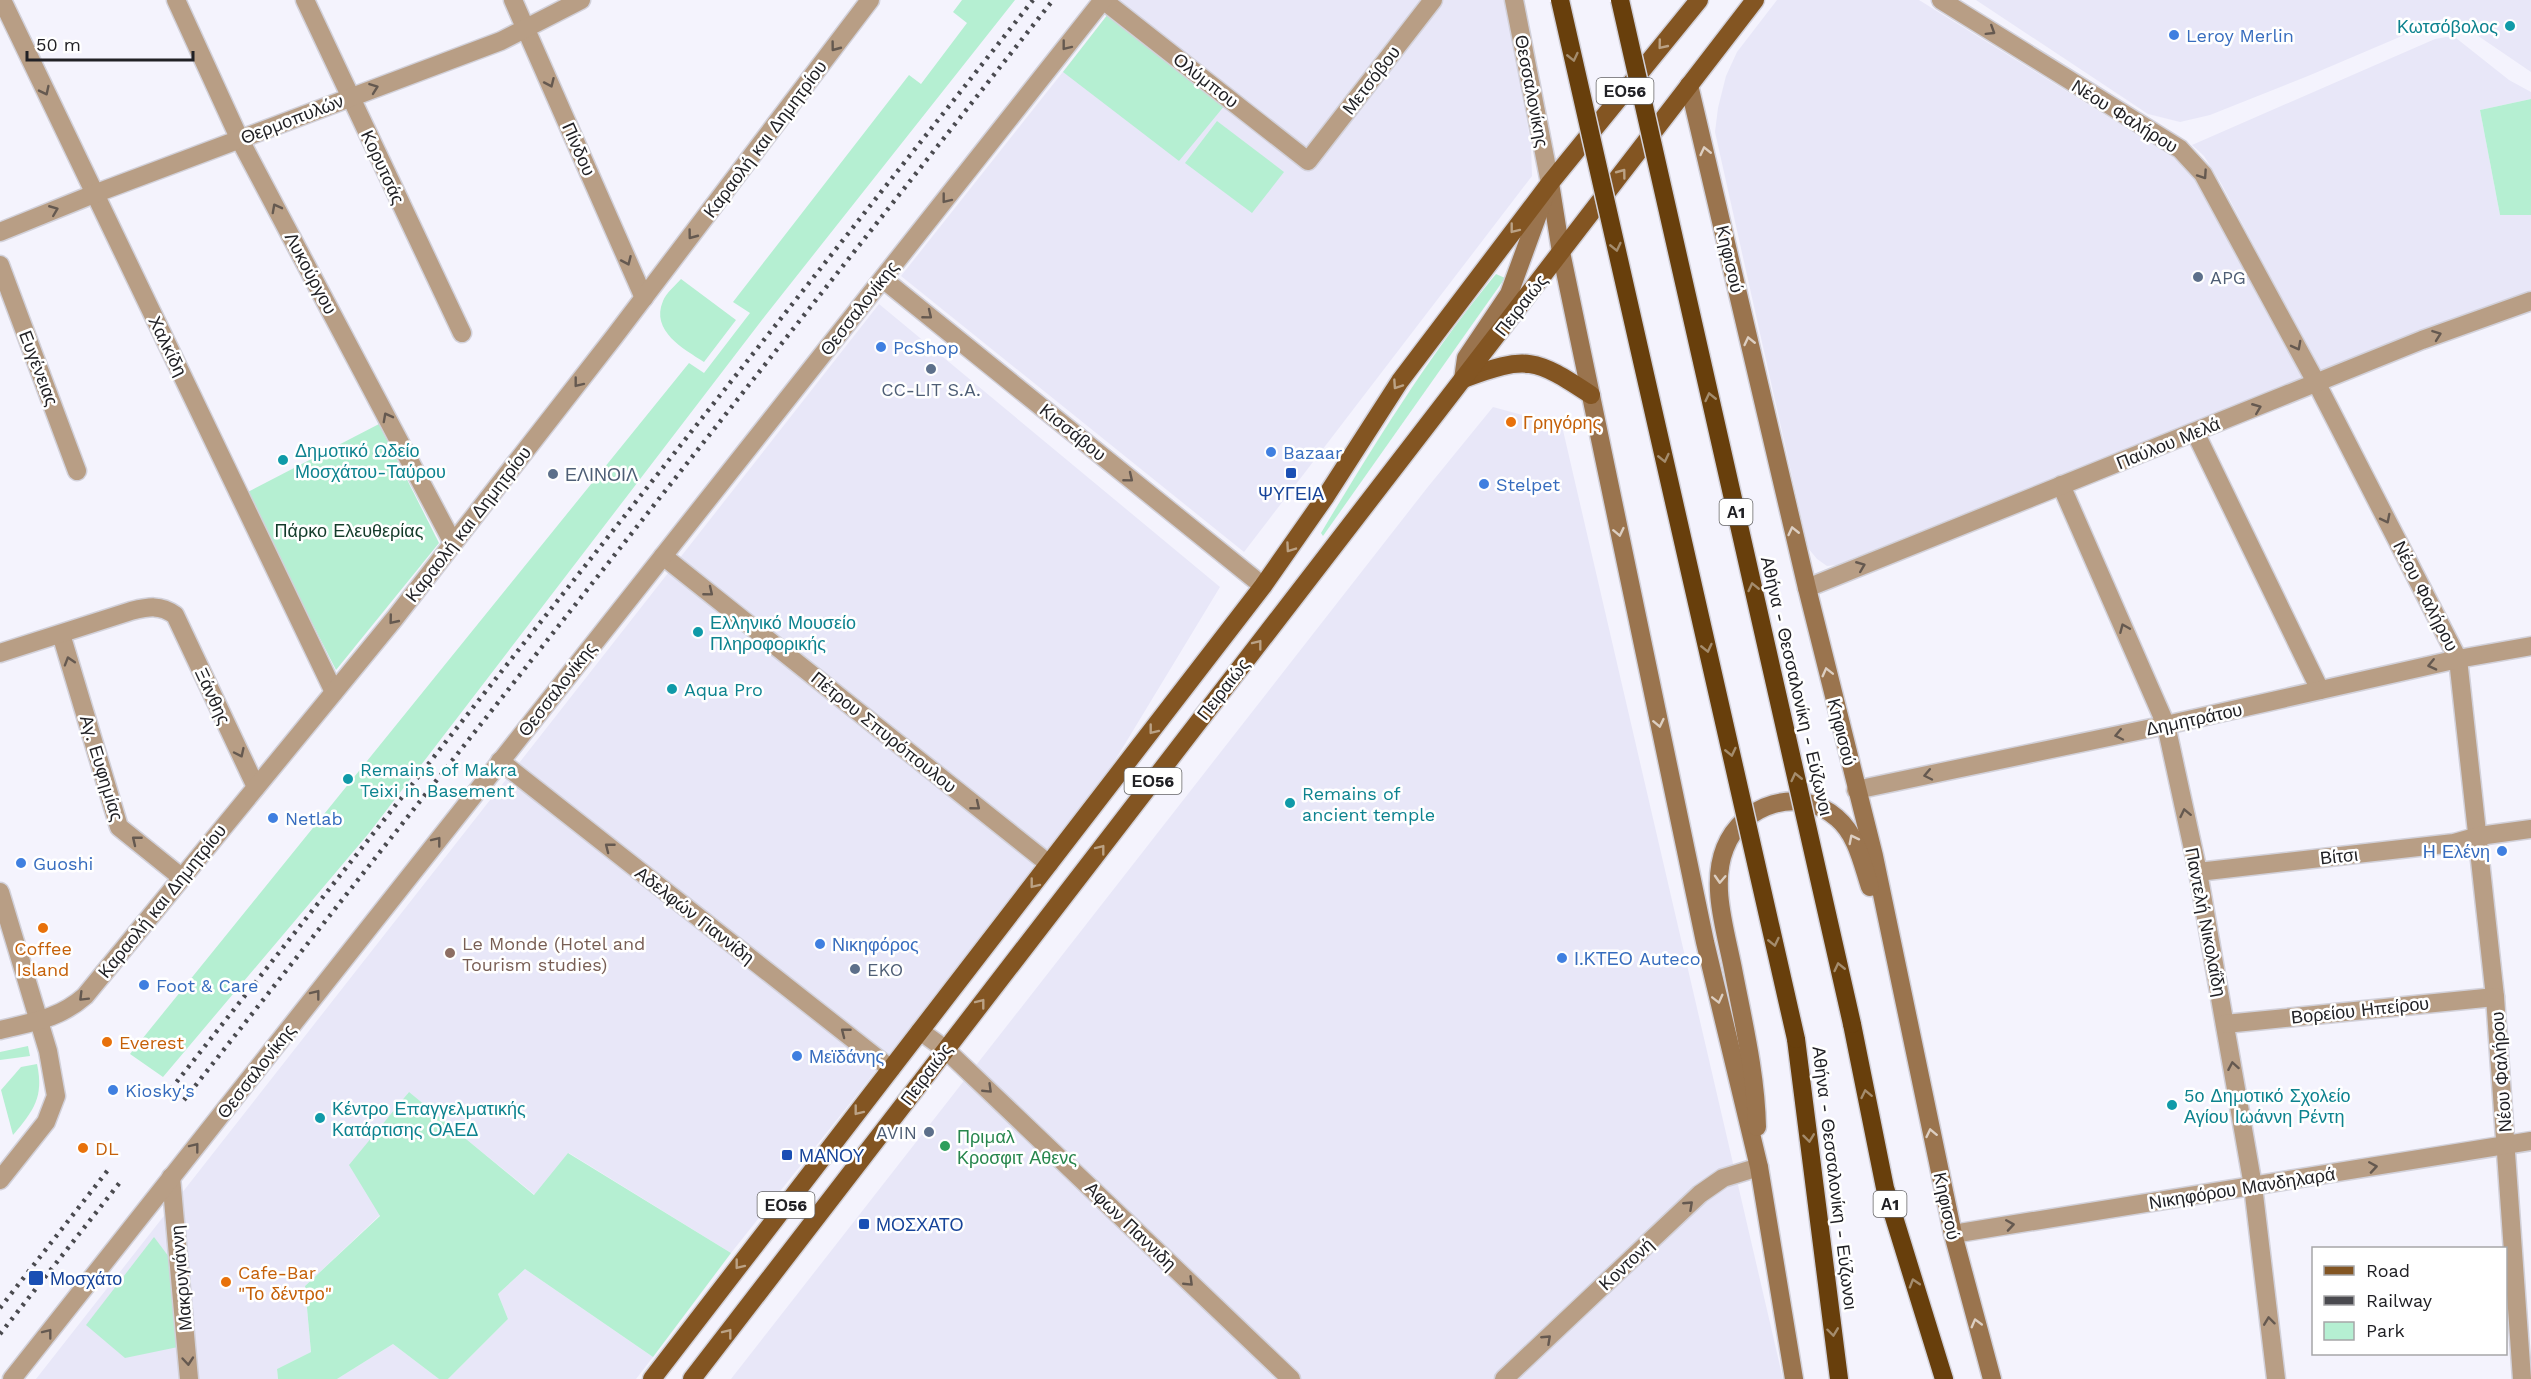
<svg xmlns="http://www.w3.org/2000/svg" width="2531" height="1379" font-family="'Work Sans',sans-serif">
<rect width="100%" height="100%" fill="#f4f3fd"/>
<g fill="#e8e7f8">
<path d="M1120,0H1504L1512,35L1531,145L1532,176L1244,552L901,276Z"/>
<path d="M1777,0H1919L2173,157L2195,178L2305,377L1836,565L1827,566L1817,559L1808,548L1715,132L1718,108L1726,76L1737,52Z"/>
<path d="M1976,0H2531V72L2449,16L2308,76L2210,115L2180,122L2148,114Z"/>
<path d="M2446,37L2456,38L2509,80L2531,92V99L2480,110L2500,215H2531V291L2424,330L2321,373L2222,185L2204,156L2192,145L2435,39Z"/>
<path d="M879,304L1220,587L1091,800L731,1253L569,1153L535,1195L408,1092L380,1215L305,1286L311,1352L277,1369L278,1379H36Z"/>
<path d="M1493,407L1562,426L1783,1379H731L1427,488Z"/>
<path d="M525,1269L653,1357L636,1379H448L508,1319L498,1294Z"/>
<path d="M393,1344L439,1379H337Z"/>
</g>
<g fill="#b5efd2">
<path d="M962,0H1015L765,316L369,833L163,1077L130,1054L689,363L704,373L750,313L733,302L909,75L921,84L967,23L953,12Z"/>
<path d="M1108,14L1225,105L1179,161L1063,72Z"/>
<path d="M2531,99V215H2500L2480,110Z"/>
<path d="M1217,121L1284,172L1252,213L1185,163Z"/>
<path d="M1496,274L1505,278L1323,536L1321,533C1373,446 1431,352 1496,274Z"/>
<path d="M681,279L736,320L704,362C684,349 650,331 663,301C666,293 676,285 681,279Z"/>
<path d="M379,424L439,543L336,670L246,493Z"/>
<path d="M28,1046L30,1056L0,1060V1052Z"/>
<path d="M37,1064C44,1097 34,1110 13,1135L1,1090L21,1067Z"/>
<path d="M409,1092L534,1195L568,1153L731,1253L653,1357L525,1269L498,1294L508,1319L448,1379H439L393,1344L337,1379H278L277,1369L311,1352L305,1286L380,1216L349,1165Z"/>
<path d="M154,1237L169,1257L178,1347L125,1358L86,1325Z"/>
</g>
<g fill="none" stroke-linecap="round" stroke-linejoin="round">
<defs>
<g id="street">
<path d="M2,0L334,692"/>
<path d="M176,0L240,140L453,543"/>
<path d="M305,0L462,333"/>
<path d="M513,0L644,298"/>
<path d="M1103,0L1308,161L1433,0"/>
<path d="M1514,0L1550,183"/>
<path d="M1941,0L2180,149L2203,174L2317,384L2458,659L2495,997L2522,1379"/>
<path d="M0,232L94,194L501,41L581,0"/>
<path d="M0,265L77,471"/>
<path d="M883,279L1263,586"/>
<path d="M2195,432L2320,690"/>
<path d="M2061,485L2166,725L2198,872L2253,1186L2276,1379"/>
<path d="M663,556L1049,864"/>
<path d="M1807,588L2422,340L2531,301"/>
<path d="M61,634L119,827L181,877"/>
<path d="M0,653L131,611C148,607 160,604 175,615L256,787"/>
<path d="M500,761L891,1069"/>
<path d="M1856,790L2166,725L2458,659L2531,646"/>
<path d="M2198,872L2454,843L2479,836L2531,829"/>
<path d="M0,892L48,1051L56,1096L46,1122L0,1180"/>
<path d="M2225,1024L2495,997"/>
<path d="M0,1030C32,1022 59,1019 85,996L395,618L614,337L870,0"/>
<path d="M920,1031L945,1049L1291,1379"/>
<path d="M171,1177L189,1379"/>
<path d="M1953,1234L2531,1141"/>
<path d="M12,1379L1103,0"/>
<path d="M1504,1379L1700,1194L1723,1178L1759,1167"/>
</g>
<g id="secondary">
<path d="M1689,85L1807,588L1874,856L1953,1234L1992,1379"/>
<path d="M1550,183L1561,252L1705,942L1759,1167L1794,1379"/>
<path d="M1463,379L1466,358L1509,294L1547,190"/>
<path d="M1757,1127C1756,1074 1743,1021 1733,969C1726,932 1710,885 1725,848C1742,804 1800,785 1837,818C1857,835 1862,863 1870,887"/>
</g>
<g id="primary">
<path d="M1463,379C1527,355 1535,358 1591,395"/>
<path d="M652,1379L1263,586L1326,496L1400,381L1550,183L1699,0"/>
<path d="M692,1379L1755,0"/>
</g>
<g id="highway">
<path d="M1852,1024L1885,1188L1944,1379"/>
<path d="M1796,1039L1839,1379"/>
</g>
</defs>
<use href="#street" stroke="#d2d1da" stroke-width="21"/>
<use href="#secondary" stroke="#d2d1da" stroke-width="21"/>
<use href="#primary" stroke="#d2d1da" stroke-width="21"/>
<use href="#highway" stroke="#d2d1da" stroke-width="21"/>
<use href="#street" stroke="#b89e85" stroke-width="18"/>
<use href="#secondary" stroke="#9a744e" stroke-width="18"/>
<use href="#primary" stroke="#835522" stroke-width="18"/>
<use href="#highway" stroke="#683f0c" stroke-width="18"/>
<g stroke="#4a4a4f" stroke-width="4.5" stroke-dasharray="3 6" stroke-linecap="butt">
<path d="M171,1089L1033,0"/>
<path d="M184,1100L1053,0"/>
<path d="M0,1308L108,1170"/>
<path d="M0,1334L121,1181"/>
</g>
<defs>
<g id="highway-bridge">
<path d="M1560,0L1796,1039"/>
<path d="M1620,0L1852,1024"/>
</g>
</defs>
<use href="#highway-bridge" stroke="#d2d1da" stroke-width="21" stroke-linecap="butt"/>
<use href="#highway-bridge" stroke="#683f0c" stroke-width="18"/>
</g>
<defs><path id="oneway-chevron" d="M-2-3.5L2.5 0L-2 3.5" fill="none" stroke-width="1.6" stroke-linecap="round" stroke-linejoin="round" transform="scale(1.5)"/></defs>
<g stroke="#655950">
<use href="#oneway-chevron" transform="translate(1991 31) rotate(32)"/>
<use href="#oneway-chevron" transform="translate(1066 46) rotate(128)"/>
<use href="#oneway-chevron" transform="translate(835 47) rotate(127)"/>
<use href="#oneway-chevron" transform="translate(550 83) rotate(66)"/>
<use href="#oneway-chevron" transform="translate(374 88) rotate(-20)"/>
<use href="#oneway-chevron" transform="translate(45 91) rotate(64)"/>
<use href="#oneway-chevron" transform="translate(2203 175) rotate(56)"/>
<use href="#oneway-chevron" transform="translate(946 199) rotate(128)"/>
<use href="#oneway-chevron" transform="translate(276 208) rotate(-118)"/>
<use href="#oneway-chevron" transform="translate(54 210) rotate(-22)"/>
<use href="#oneway-chevron" transform="translate(692 235) rotate(127)"/>
<use href="#oneway-chevron" transform="translate(627 261) rotate(66)"/>
<use href="#oneway-chevron" transform="translate(928 315) rotate(39)"/>
<use href="#oneway-chevron" transform="translate(2437 335) rotate(-20)"/>
<use href="#oneway-chevron" transform="translate(2297 346) rotate(62)"/>
<use href="#oneway-chevron" transform="translate(578 383) rotate(128)"/>
<use href="#oneway-chevron" transform="translate(2257 408) rotate(-22)"/>
<use href="#oneway-chevron" transform="translate(387 417) rotate(-118)"/>
<use href="#oneway-chevron" transform="translate(1129 478) rotate(39)"/>
<use href="#oneway-chevron" transform="translate(2386 519) rotate(63)"/>
<use href="#oneway-chevron" transform="translate(1861 566) rotate(-22)"/>
<use href="#oneway-chevron" transform="translate(709 592) rotate(39)"/>
<use href="#oneway-chevron" transform="translate(393 620) rotate(129)"/>
<use href="#oneway-chevron" transform="translate(2124 628) rotate(-113)"/>
<use href="#oneway-chevron" transform="translate(69 661) rotate(-107)"/>
<use href="#oneway-chevron" transform="translate(2432 665) rotate(167)"/>
<use href="#oneway-chevron" transform="translate(2119 735) rotate(168)"/>
<use href="#oneway-chevron" transform="translate(240 753) rotate(65)"/>
<use href="#oneway-chevron" transform="translate(1928 775) rotate(168)"/>
<use href="#oneway-chevron" transform="translate(976 806) rotate(39)"/>
<use href="#oneway-chevron" transform="translate(2185 813) rotate(-102)"/>
<use href="#oneway-chevron" transform="translate(136 840) rotate(-141)"/>
<use href="#oneway-chevron" transform="translate(437 841) rotate(-52)"/>
<use href="#oneway-chevron" transform="translate(609 847) rotate(-142)"/>
<use href="#oneway-chevron" transform="translate(316 994) rotate(-52)"/>
<use href="#oneway-chevron" transform="translate(83 997) rotate(135)"/>
<use href="#oneway-chevron" transform="translate(845 1032) rotate(-142)"/>
<use href="#oneway-chevron" transform="translate(2233 1066) rotate(-100)"/>
<use href="#oneway-chevron" transform="translate(988 1089) rotate(44)"/>
<use href="#oneway-chevron" transform="translate(195 1147) rotate(-52)"/>
<use href="#oneway-chevron" transform="translate(2373 1167) rotate(-9)"/>
<use href="#oneway-chevron" transform="translate(1689 1205) rotate(-43)"/>
<use href="#oneway-chevron" transform="translate(2010 1225) rotate(-9)"/>
<use href="#oneway-chevron" transform="translate(1189 1282) rotate(44)"/>
<use href="#oneway-chevron" transform="translate(2269 1321) rotate(-97)"/>
<use href="#oneway-chevron" transform="translate(48 1333) rotate(-52)"/>
<use href="#oneway-chevron" transform="translate(1547 1339) rotate(-43)"/>
<use href="#oneway-chevron" transform="translate(188 1361) rotate(85)"/>
</g>
<g stroke="#bba285">
<use href="#oneway-chevron" transform="translate(1662 45) rotate(129)"/>
<use href="#oneway-chevron" transform="translate(1622 173) rotate(-53)"/>
<use href="#oneway-chevron" transform="translate(1514 229) rotate(128)"/>
<use href="#oneway-chevron" transform="translate(1397 385) rotate(124)"/>
<use href="#oneway-chevron" transform="translate(1290 548) rotate(125)"/>
<use href="#oneway-chevron" transform="translate(1258 644) rotate(-52)"/>
<use href="#oneway-chevron" transform="translate(1153 730) rotate(128)"/>
<use href="#oneway-chevron" transform="translate(1101 849) rotate(-52)"/>
<use href="#oneway-chevron" transform="translate(1034 884) rotate(128)"/>
<use href="#oneway-chevron" transform="translate(981 1003) rotate(-52)"/>
<use href="#oneway-chevron" transform="translate(858 1111) rotate(128)"/>
<use href="#oneway-chevron" transform="translate(739 1265) rotate(128)"/>
<use href="#oneway-chevron" transform="translate(728 1333) rotate(-52)"/>
</g>
<g stroke="#a48c6d">
<use href="#oneway-chevron" transform="translate(1573 57) rotate(77)"/>
<use href="#oneway-chevron" transform="translate(1616 247) rotate(77)"/>
<use href="#oneway-chevron" transform="translate(1710 397) rotate(-103)"/>
<use href="#oneway-chevron" transform="translate(1664 458) rotate(77)"/>
<use href="#oneway-chevron" transform="translate(1753 587) rotate(-103)"/>
<use href="#oneway-chevron" transform="translate(1707 648) rotate(77)"/>
<use href="#oneway-chevron" transform="translate(1731 752) rotate(77)"/>
<use href="#oneway-chevron" transform="translate(1796 777) rotate(-103)"/>
<use href="#oneway-chevron" transform="translate(1774 942) rotate(77)"/>
<use href="#oneway-chevron" transform="translate(1839 967) rotate(-103)"/>
<use href="#oneway-chevron" transform="translate(1866 1094) rotate(-102)"/>
<use href="#oneway-chevron" transform="translate(1809 1138) rotate(83)"/>
<use href="#oneway-chevron" transform="translate(1914 1283) rotate(-107)"/>
<use href="#oneway-chevron" transform="translate(1833 1332) rotate(83)"/>
</g>
<g stroke="#dccec1">
<use href="#oneway-chevron" transform="translate(1705 151) rotate(-103)"/>
<use href="#oneway-chevron" transform="translate(1749 341) rotate(-103)"/>
<use href="#oneway-chevron" transform="translate(1793 531) rotate(-103)"/>
<use href="#oneway-chevron" transform="translate(1619 532) rotate(78)"/>
<use href="#oneway-chevron" transform="translate(1827 672) rotate(-104)"/>
<use href="#oneway-chevron" transform="translate(1659 723) rotate(78)"/>
<use href="#oneway-chevron" transform="translate(1853 839) rotate(-117)"/>
<use href="#oneway-chevron" transform="translate(1720 879) rotate(93)"/>
<use href="#oneway-chevron" transform="translate(1718 999) rotate(76)"/>
<use href="#oneway-chevron" transform="translate(1931 1133) rotate(-102)"/>
<use href="#oneway-chevron" transform="translate(1976 1323) rotate(-105)"/>
</g>
<g fill="#0f9aa8" stroke="#fff" stroke-width="2">
<circle cx="2510" cy="26" r="6"/>
<circle cx="283" cy="460" r="6"/>
<circle cx="698" cy="632" r="6"/>
<circle cx="672" cy="689" r="6"/>
<circle cx="348" cy="779" r="6"/>
<circle cx="1290" cy="803" r="6"/>
<circle cx="2172" cy="1105" r="6"/>
<circle cx="320" cy="1118" r="6"/>
</g>
<g fill="#3f7fe0" stroke="#fff" stroke-width="2">
<circle cx="2174" cy="35" r="6"/>
<circle cx="881" cy="347" r="6"/>
<circle cx="1271" cy="452" r="6"/>
<circle cx="1484" cy="484" r="6"/>
<circle cx="273" cy="818" r="6"/>
<circle cx="2502" cy="851" r="6"/>
<circle cx="21" cy="863" r="6"/>
<circle cx="820" cy="944" r="6"/>
<circle cx="1562" cy="958" r="6"/>
<circle cx="144" cy="985" r="6"/>
<circle cx="797" cy="1056" r="6"/>
<circle cx="113" cy="1090" r="6"/>
</g>
<g fill="#5c6f8a" stroke="#fff" stroke-width="2">
<circle cx="2198" cy="277" r="6"/>
<circle cx="931" cy="369" r="6"/>
<circle cx="553" cy="474" r="6"/>
<circle cx="855" cy="969" r="6"/>
<circle cx="929" cy="1132" r="6"/>
</g>
<g fill="#e8710a" stroke="#fff" stroke-width="2">
<circle cx="1511" cy="422" r="6"/>
<circle cx="43" cy="928" r="6"/>
<circle cx="107" cy="1042" r="6"/>
<circle cx="83" cy="1148" r="6"/>
<circle cx="226" cy="1282" r="6"/>
</g>
<g fill="#1a4fb4" stroke="#fff" stroke-width="2">
<rect x="1285" y="467" width="12" height="12" rx="3"/>
<rect x="781" y="1149" width="12" height="12" rx="3"/>
<rect x="858" y="1218" width="12" height="12" rx="3"/>
<rect x="28" y="1270" width="16" height="16" rx="3"/>
</g>
<circle fill="#8d6e63" stroke="#fff" stroke-width="2" cx="450" cy="953" r="6"/>
<circle fill="#2e9e5b" stroke="#fff" stroke-width="2" cx="945" cy="1146" r="6"/>
<g text-anchor="middle" dominant-baseline="central" stroke-width="5" stroke-linejoin="round" paint-order="stroke">
<g fill="#fff" stroke="#646466" stroke-width="1.5">
<rect x="1596.5" y="78" width="57" height="26" rx="4.5"/>
<rect x="1719.5" y="499" width="33" height="26" rx="4.5"/>
<rect x="1124.5" y="768" width="57" height="26" rx="4.5"/>
<rect x="1873.5" y="1191" width="33" height="26" rx="4.5"/>
<rect x="757.5" y="1192" width="57" height="26" rx="4.5"/>
</g>
<g font-size="16" font-weight="bold" fill="#212125">
<text x="1625" y="91">ΕΟ56</text>
<text x="1736" y="512">Α1</text>
<text x="1153" y="781">ΕΟ56</text>
<text x="1890" y="1204">Α1</text>
<text x="786" y="1205">ΕΟ56</text>
</g>
<g font-size="18" fill="#0d838f" stroke="#fff" text-anchor="start">
<text x="2498" y="26" text-anchor="end">Κωτσόβολος</text>
<text x="295" y="450">Δημοτικό Ωδείο<tspan x="295" dy="21">Μοσχάτου-Ταύρου</tspan></text>
<text x="710" y="622">Ελληνικό Μουσείο<tspan x="710" dy="21">Πληροφορικής</tspan></text>
<text x="684" y="689">Aqua Pro</text>
<text x="360" y="769">Remains of Makra<tspan x="360" dy="21">Teixi in Basement</tspan></text>
<text x="1302" y="793">Remains of<tspan x="1302" dy="21">ancient temple</tspan></text>
<text x="2184" y="1095">5ο Δημοτικό Σχολείο<tspan x="2184" dy="21">Αγίου Ιωάννη Ρέντη</tspan></text>
<text x="332" y="1108">Κέντρο Επαγγελματικής<tspan x="332" dy="21">Κατάρτισης ΟΑΕΔ</tspan></text>
</g>
<g font-size="18" fill="#366cbe" stroke="#fff" text-anchor="start">
<text x="2186" y="35">Leroy Merlin</text>
<text x="893" y="347">PcShop</text>
<text x="1283" y="452">Bazaar</text>
<text x="1496" y="484">Stelpet</text>
<text x="285" y="818">Netlab</text>
<text x="2490" y="851" text-anchor="end">Η Ελένη</text>
<text x="33" y="863">Guoshi</text>
<text x="832" y="944">Νικηφόρος</text>
<text x="1574" y="958">Ι.ΚΤΕΟ Auteco</text>
<text x="156" y="985">Foot &amp; Care</text>
<text x="809" y="1056">Μεϊδάνης</text>
<text x="125" y="1090">Kiosky's</text>
</g>
<g font-size="18" fill="#212125" stroke="#fff">
<text transform="translate(1206 80) rotate(38)">Ολύμπου</text>
<text transform="translate(1371 80) rotate(-52)">Μετσόβου</text>
<text transform="translate(1532 91) rotate(79)">Θεσσαλονίκης</text>
<text transform="translate(2125 116) rotate(32)">Νέου Φαλήρου</text>
<text transform="translate(292 119) rotate(-21)">Θερμοπυλών</text>
<text transform="translate(765 139) rotate(-53)">Καραολή και Δημητρίου</text>
<text transform="translate(579 149) rotate(66)">Πίνδου</text>
<text transform="translate(383 167) rotate(65)">Κορυτσάς</text>
<text transform="translate(1730 259) rotate(77)">Κηφισού</text>
<text transform="translate(311 273) rotate(62)">Λυκούργου</text>
<text transform="translate(1521 305) rotate(-52)">Πειραιώς</text>
<text transform="translate(859 308) rotate(-52)">Θεσσαλονίκης</text>
<text transform="translate(168 346) rotate(64)">Χαλκίδη</text>
<text transform="translate(39 368) rotate(69)">Ευγένειας</text>
<text transform="translate(1073 432) rotate(39)">Κισσάβου</text>
<text transform="translate(2168 443) rotate(-22)">Παύλου Μελά</text>
<text transform="translate(468 524) rotate(-52)">Καραολή και Δημητρίου</text>
<text transform="translate(2426 596) rotate(63)">Νέου Φαλήρου</text>
<text transform="translate(1797 686) rotate(77)">Αθήνα - Θεσσαλονίκη - Εύζωνοι</text>
<text transform="translate(557 689) rotate(-52)">Θεσσαλονίκης</text>
<text transform="translate(1223 689) rotate(-52)">Πειραιώς</text>
<text transform="translate(213 696) rotate(65)">Ξάνθης</text>
<text transform="translate(2194 719) rotate(-12)">Δημητράτου</text>
<text transform="translate(884 732) rotate(39)">Πέτρου Σπυρόπουλου</text>
<text transform="translate(1842 732) rotate(76)">Κηφισού</text>
<text transform="translate(102 768) rotate(73)">Αγ. Ευφημίας</text>
<text transform="translate(2339 856) rotate(-6)">Βίτσι</text>
<text transform="translate(162 901) rotate(-51)">Καραολή και Δημητρίου</text>
<text transform="translate(695 915) rotate(38)">Αδελφών Γιαννίδη</text>
<text transform="translate(2206 922) rotate(79)">Παντελή Νικολαΐδη</text>
<text transform="translate(2360 1010) rotate(-6)">Βορείου Ηπείρου</text>
<text transform="translate(256 1071) rotate(-52)">Θεσσαλονίκης</text>
<text transform="translate(2501 1072) rotate(-94)">Νέου Φαλήρου</text>
<text transform="translate(926 1074) rotate(-53)">Πειραιώς</text>
<text transform="translate(1835 1178) rotate(83)">Αθήνα - Θεσσαλονίκη - Εύζωνοι</text>
<text transform="translate(2242 1188) rotate(-9)">Νικηφόρου Μανδηλαρά</text>
<text transform="translate(1947 1206) rotate(78)">Κηφισού</text>
<text transform="translate(1131 1226) rotate(44)">Αφων Παννιδη</text>
<text transform="translate(1626 1264) rotate(-43)">Κοντονή</text>
<text transform="translate(181 1278) rotate(-95)">Μακρυγιάννη</text>
</g>
<g font-size="18" fill="#4e5e75" stroke="#fff" text-anchor="start">
<text x="2210" y="277">APG</text>
<text x="931" y="389" text-anchor="middle">CC-LIT S.A.</text>
<text x="565" y="474">ΕΛΙΝΟΙΛ</text>
<text x="867" y="969">EKO</text>
<text x="917" y="1132" text-anchor="end">AVIN</text>
</g>
<g font-size="18" fill="#c56008" stroke="#fff" text-anchor="start">
<text x="1523" y="422">Γρηγόρης</text>
<text x="43" y="948" text-anchor="middle">Coffee<tspan x="43" dy="21">Island</tspan></text>
<text x="119" y="1042">Everest</text>
<text x="95" y="1148">DL</text>
<text x="238" y="1272">Cafe-Bar<tspan x="238" dy="21">"Το δέντρο"</tspan></text>
</g>
<g font-size="18" fill="#164399" stroke="#fff" text-anchor="start">
<text x="1291" y="493" text-anchor="middle">ΨΥΓΕΙΑ</text>
<text x="799" y="1155">ΜΑΝΟΥ</text>
<text x="876" y="1224">ΜΟΣΧΑΤΟ</text>
<text x="50" y="1278">Μοσχάτο</text>
</g>
<g font-size="18" fill="#133b2a" stroke="#fff">
<text x="349" y="530">Πάρκο Ελευθερίας</text>
</g>
<g font-size="18" fill="#785e54" stroke="#fff" text-anchor="start">
<text x="462" y="943">Le Monde (Hotel and<tspan x="462" dy="21">Tourism studies)</tspan></text>
</g>
<g font-size="18" fill="#27864d" stroke="#fff" text-anchor="start">
<text x="957" y="1136">Πριμαλ<tspan x="957" dy="21">Κροσφιτ Αθενς</tspan></text>
</g>
</g>
<rect x="2312" y="1247" width="195" height="108" fill="#ffffff" stroke="#a6a6a8" stroke-width="1.5"/>
<rect x="2324" y="1266" width="30" height="9" fill="#835522" stroke="#a6a6a8" stroke-width="1.5"/>
<text x="2366" y="1277" font-size="18" fill="#212125">Road</text>
<rect x="2324" y="1296" width="30" height="9" fill="#4a4a4f" stroke="#a6a6a8" stroke-width="1.5"/>
<text x="2366" y="1307" font-size="18" fill="#212125">Railway</text>
<rect x="2324" y="1322" width="30" height="18" fill="#b5efd2" stroke="#a6a6a8" stroke-width="1.5"/>
<text x="2366" y="1337" font-size="18" fill="#212125">Park</text>
<path d="M27 51v9h166v-9" fill="none" stroke="#212125" stroke-width="3"/>
<text x="36" y="51" font-size="18" fill="#212125" stroke="#ffffff" stroke-width="4.5" paint-order="stroke">50 m</text>
</svg>
